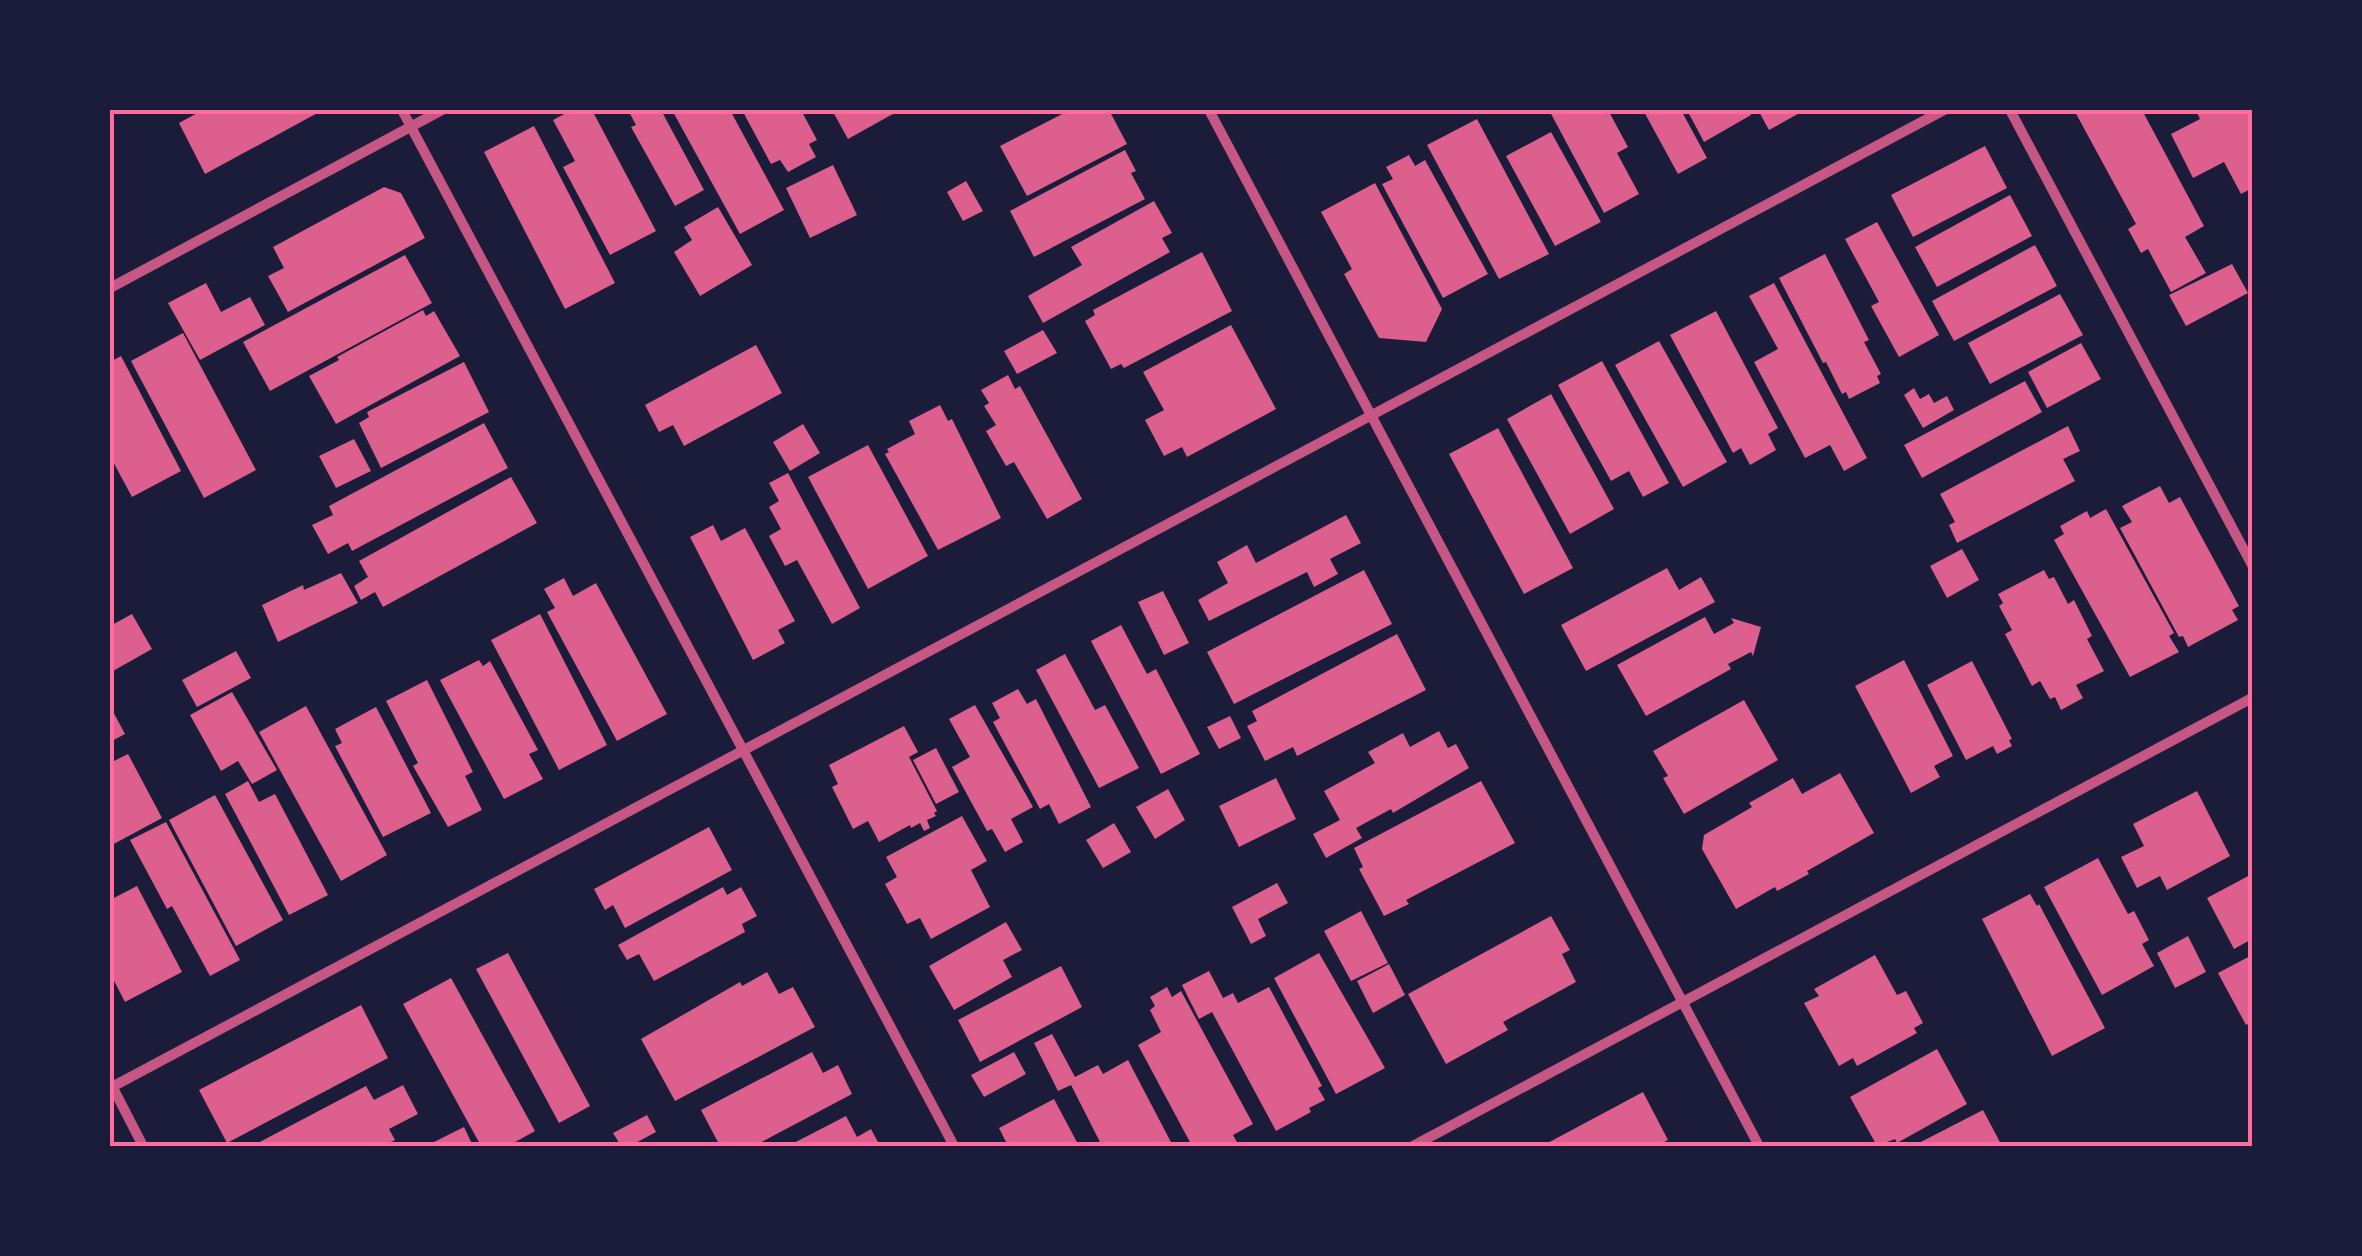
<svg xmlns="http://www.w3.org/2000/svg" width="2362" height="1256" font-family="'Zilla Slab',serif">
<rect width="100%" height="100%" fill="#1b1b3a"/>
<g fill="#dd5f8e">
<path d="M203,110H323L205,174L179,123Z"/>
<path d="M572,110H592L656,231L610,255L563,167L575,161L553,120Z"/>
<path d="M628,110H661L704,190L675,206L631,127L636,125Z"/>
<path d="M672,110H730L784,210L740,234Z"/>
<path d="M742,110H801L817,140L809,144L816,157L788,172L780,160L771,164Z"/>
<path d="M832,110H900L848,139Z"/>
<path d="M1070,110H1109L1127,144L1027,196L1000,146Z"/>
<path d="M1549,110H1608L1628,147L1617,153L1639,194L1604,213Z"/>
<path d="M1643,110H1681L1707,158L1678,174Z"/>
<path d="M1687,110H1748L1751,115L1704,142Z"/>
<path d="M1758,110H1805L1769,130Z"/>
<path d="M2074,110H2142L2204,226L2185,237L2206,273L2171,292L2148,249L2141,253L2128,229L2136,224Z"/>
<path d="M2196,110H2252V188L2241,194L2224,162L2193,178L2171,134L2200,119Z"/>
<path d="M1477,119L1549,254L1499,279L1427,145Z"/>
<path d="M534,126L615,283L565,309L484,152Z"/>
<path d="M1551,132L1601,222L1555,246L1506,156Z"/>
<path d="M1985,146L2007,188L1913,237L1891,195Z"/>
<path d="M1125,150L1136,171L1131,173L1145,199L1034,257L1010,211Z"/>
<path d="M1409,155L1415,166L1425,160L1488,274L1443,298L1382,184L1393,179L1386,167Z"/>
<path d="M833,165L857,215L810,238L786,188Z"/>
<path d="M966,181L983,211L963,221L947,192Z"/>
<path d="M1375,183L1442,309L1426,342L1379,338L1344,274L1352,269L1321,212Z"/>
<path d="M384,187L401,193L425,238L288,312L268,276L284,268L273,247Z"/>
<path d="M2010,195L2032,236L1937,287L1915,247Z"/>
<path d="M1154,201L1172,233L1162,238L1170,252L1043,323L1028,296L1082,265L1071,247Z"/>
<path d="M718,207L752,265L700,296L674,252L692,240L684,227Z"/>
<path d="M1877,222L1939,335L1899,357L1871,306L1879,302L1845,239Z"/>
<path d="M2035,245L2057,286L1954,341L1932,301Z"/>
<path d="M1202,252L1232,311L1124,368L1121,364L1111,369L1085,321L1095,315L1093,310Z"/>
<path d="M1825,254L1869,340L1864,342L1881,374L1877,376L1880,383L1849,399L1846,392L1842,394L1826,362L1823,363L1779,278Z"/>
<path d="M405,255L432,303L270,391L243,342Z"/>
<path d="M2232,264L2248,293L2186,326L2169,295Z"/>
<path d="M206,283L221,312L250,297L265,325L200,360L168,303Z"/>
<path d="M1774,283L1867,458L1844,471L1830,445L1805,458L1754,362L1778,349L1749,296Z"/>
<path d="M2060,294L2083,335L1990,384L1968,343Z"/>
<path d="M423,310L426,316L434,311L460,356L336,424L309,376L339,360L337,357Z"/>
<path d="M1716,311L1778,428L1768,434L1776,450L1750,465L1741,448L1733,453L1670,335Z"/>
<path d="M1231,325L1276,409L1187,457L1182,447L1164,456L1145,420L1164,410L1143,372Z"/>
<path d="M1043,330L1057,353L1017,374L1004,351Z"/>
<path d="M183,333L256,470L204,498L131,361Z"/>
<path d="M1659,341L1727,462L1683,487L1615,365Z"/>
<path d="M2081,343L2101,379L2047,408L2028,372Z"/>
<path d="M756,345L782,393L684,446L673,425L659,432L645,405Z"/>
<path d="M121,356L181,471L132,497L110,456V362Z"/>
<path d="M1602,361L1669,483L1643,497L1629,471L1611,481L1558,385Z"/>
<path d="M464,362L489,412L381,468L359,423L369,417L367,412Z"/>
<path d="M1008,375L1015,389L1020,386L1082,499L1047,519L1014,462L1006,466L986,431L996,425L984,406L989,403L981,390Z"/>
<path d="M2025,381L2042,412L1922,478L1904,445Z"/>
<path d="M1914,388L1920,399L1929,394L1934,403L1947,396L1954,410L1923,428L1904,395Z"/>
<path d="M1551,394L1614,509L1570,534L1507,419Z"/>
<path d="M940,405L948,421L952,419L1001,518L938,550L885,454L889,452L887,449L915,434L909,421Z"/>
<path d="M484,423L508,468L352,551L348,543L328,554L312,525L333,515L329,506Z"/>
<path d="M803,424L820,453L790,471L773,442Z"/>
<path d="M2068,426L2080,451L2063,459L2075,481L1957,543L1949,525L1955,522L1940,494Z"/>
<path d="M1498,428L1573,568L1524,594L1449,454Z"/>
<path d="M354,439L371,471L336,488L319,456Z"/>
<path d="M868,445L928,556L868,589L808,477Z"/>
<path d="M788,473L860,608L832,624L797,560L785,566L769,536L781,529L769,507L779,501L769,483Z"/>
<path d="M511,477L537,523L383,607L375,592L361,600L354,586L368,577L359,561Z"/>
<path d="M2160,486L2169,503L2180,497L2239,606L2232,610L2238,620L2188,647L2183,636L2179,637L2120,528L2132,522L2122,506Z"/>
<path d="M2106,509L2174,633L2169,636L2179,652L2130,677L2054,540L2064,534L2060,526L2087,511L2090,518Z"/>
<path d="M1346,515L1361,543L1330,559L1338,574L1314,587L1307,572L1209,621L1198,600L1228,583L1217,562L1247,545L1256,563Z"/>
<path d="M713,525L721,541L745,528L795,621L778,630L785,643L753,660L690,537Z"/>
<path d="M1962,549L1979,580L1947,598L1930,566Z"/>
<path d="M1667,568L1679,590L1701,577L1715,602L1586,671L1561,625Z"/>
<path d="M1364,570L1392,624L1234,704L1207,652Z"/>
<path d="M2044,570L2049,579L2054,577L2068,604L2074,600L2092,636L2087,639L2104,671L2076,685L2083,698L2061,710L2055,697L2050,699L2040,681L2032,686L2005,634L2012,630L1999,606L2003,603L1998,594Z"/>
<path d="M341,573L358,603L278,642L262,605L303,585L304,590Z"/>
<path d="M564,578L573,596L596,583L667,714L617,741L547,612L555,608L544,589Z"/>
<path d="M1163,591L1189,643L1164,655L1138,602Z"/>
<path d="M132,614L152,649L113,671L110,666V626Z"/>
<path d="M540,614L607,745L559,770L491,640Z"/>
<path d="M1705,617L1714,634L1734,623L1731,618L1761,627L1753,656L1751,652L1728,664L1731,669L1646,716L1617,665Z"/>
<path d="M1121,625L1147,674L1156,669L1200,754L1161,774L1091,641Z"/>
<path d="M1397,634L1426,690L1297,756L1293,747L1265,761L1247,726L1257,721L1252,711Z"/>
<path d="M236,651L251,678L197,707L182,680Z"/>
<path d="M1065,654L1095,710L1105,705L1139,768L1099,788L1036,670Z"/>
<path d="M479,660L483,666L490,661L538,750L529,754L543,779L504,799L440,680Z"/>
<path d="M1904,660L1953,756L1934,766L1940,777L1911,793L1855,686Z"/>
<path d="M1972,661L2012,739L2009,740L2012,746L1997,754L1993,746L1966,760L1927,685Z"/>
<path d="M427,680L473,772L465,776L482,810L448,827L413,766L418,763L386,701Z"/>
<path d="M1018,689L1027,704L1036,699L1091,807L1059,824L1049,804L1040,809L993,722L1000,718L992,703Z"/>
<path d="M232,692L277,770L252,784L238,761L221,771L190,715Z"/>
<path d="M1744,700L1778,760L1684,814L1663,778L1668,776L1653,751Z"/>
<path d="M975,705L1033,807L1011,819L1023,842L1005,852L992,829L987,831L952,767L970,757L949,719Z"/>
<path d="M110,706L125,734L110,742Z"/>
<path d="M306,706L387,855L341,881L259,732Z"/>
<path d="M376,707L431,813L383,837L335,746L342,743L335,729Z"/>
<path d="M1230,716L1241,738L1219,749L1207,727Z"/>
<path d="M904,726L918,752L909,757L937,811L934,813L936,816L927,820L930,828L924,831L920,823L911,828L910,825L879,842L868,821L853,829L832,787L838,784L829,765Z"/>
<path d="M1439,731L1448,748L1456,744L1469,768L1393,813L1391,809L1356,828L1362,838L1326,858L1313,834L1340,820L1324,791L1375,763L1368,752L1403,733L1410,747Z"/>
<path d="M936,748L959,792L936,804L913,760Z"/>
<path d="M128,754L162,818L110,846V763Z"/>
<path d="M1840,773L1874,833L1807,871L1809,874L1777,891L1775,887L1736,909L1702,849L1704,835L1752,807L1749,803L1793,778L1802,794Z"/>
<path d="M1276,778L1296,819L1239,847L1219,806Z"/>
<path d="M248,781L259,802L275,794L328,895L289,915L225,794Z"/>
<path d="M1481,781L1515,843L1406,900L1409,904L1384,916L1359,869L1363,867L1354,848Z"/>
<path d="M1168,789L1185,820L1155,839L1136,807Z"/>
<path d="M2197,791L2230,856L2167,890L2160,876L2137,888L2121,857L2144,846L2133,824Z"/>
<path d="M215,795L283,920L236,946L169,820Z"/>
<path d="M962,816L987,861L971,870L990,907L931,939L920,918L907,924L885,884L897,877L886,857Z"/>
<path d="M166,822L240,960L210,976L172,906L167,909L130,840Z"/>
<path d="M1114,823L1131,852L1103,868L1086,840Z"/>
<path d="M709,827L732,870L625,928L613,905L605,910L594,889Z"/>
<path d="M2098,858L2128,914L2134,911L2149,940L2142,944L2154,966L2102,995L2044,887Z"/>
<path d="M2252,874V939L2234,949L2207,898Z"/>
<path d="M1277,883L1288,903L1258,919L1266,936L1251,944L1232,907Z"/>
<path d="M137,886L182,972L125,1002L110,973V900Z"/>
<path d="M723,887L727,895L741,887L757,916L742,924L745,932L654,981L639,954L627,960L618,945Z"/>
<path d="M2030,894L2037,906L2039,904L2105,1028L2052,1056L1982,919Z"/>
<path d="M1361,911L1388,963L1351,981L1324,931Z"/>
<path d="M1551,916L1570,950L1562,954L1576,982L1503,1022L1508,1030L1446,1064L1408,994Z"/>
<path d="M1006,922L1022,950L1003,960L1012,977L954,1010L929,966Z"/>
<path d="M2188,936L2206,972L2175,988L2157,953Z"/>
<path d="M508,953L590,1106L559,1123L476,969Z"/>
<path d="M1319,953L1385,1068L1336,1094L1274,978Z"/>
<path d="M1875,955L1897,995L1906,991L1923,1023L1914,1028L1917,1033L1857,1066L1853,1058L1839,1066L1804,1003L1819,996L1814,989Z"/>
<path d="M2252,955V1022L2246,1025L2218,973Z"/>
<path d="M1389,964L1405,995L1373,1013L1357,981Z"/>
<path d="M1061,966L1082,1007L980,1062L958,1020Z"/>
<path d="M1209,971L1223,998L1233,993L1238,1003L1269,987L1322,1086L1318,1088L1325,1100L1309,1108L1311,1112L1276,1131L1212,1012L1199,1019L1182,985Z"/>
<path d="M767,972L779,994L793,987L815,1027L675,1101L641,1039L740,982L742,986Z"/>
<path d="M451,978L535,1131L508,1146H481L403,1004Z"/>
<path d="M1167,987L1172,997L1181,991L1253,1124L1233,1135L1239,1146H1192L1138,1045L1161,1032L1150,1010L1155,1006L1150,997Z"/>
<path d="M361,1005L388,1058L227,1143L199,1090Z"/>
<path d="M1052,1034L1075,1077L1098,1065L1103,1074L1128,1060L1173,1146H1102L1071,1085L1058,1091L1034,1043Z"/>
<path d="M1937,1049L1967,1104L1897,1143L1895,1139L1877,1146L1850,1097Z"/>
<path d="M812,1052L823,1073L838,1065L852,1094L754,1146H720L701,1110Z"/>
<path d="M1014,1052L1026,1074L984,1097L971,1075Z"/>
<path d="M403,1085L418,1114L389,1129L395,1140L383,1146H252L366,1086L374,1100Z"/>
<path d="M1643,1092L1668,1140L1657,1146H1542Z"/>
<path d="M1054,1099L1079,1146H1008L999,1128Z"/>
<path d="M1983,1110L2002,1146H1913Z"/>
<path d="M647,1115L656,1132L630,1146H621L613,1133Z"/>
<path d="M846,1116L857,1137L871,1129L880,1146H788Z"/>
<path d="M464,1127L473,1146H434L432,1143Z"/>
</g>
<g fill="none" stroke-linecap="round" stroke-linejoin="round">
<g stroke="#c65784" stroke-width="10">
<path d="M402,110L954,1146"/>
<path d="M1209,110L1759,1146"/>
<path d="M2010,110L2252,565"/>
<path d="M110,288L442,110"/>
<path d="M110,1082L143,1146"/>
<path d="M110,1088L1944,110"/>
<path d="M1413,1146L2252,698"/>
</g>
</g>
<rect width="2362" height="1256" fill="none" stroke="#1b1b3a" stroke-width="225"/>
<rect x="112" y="112" width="2138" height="1032" fill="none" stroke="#ff6b9d" stroke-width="4"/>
</svg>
